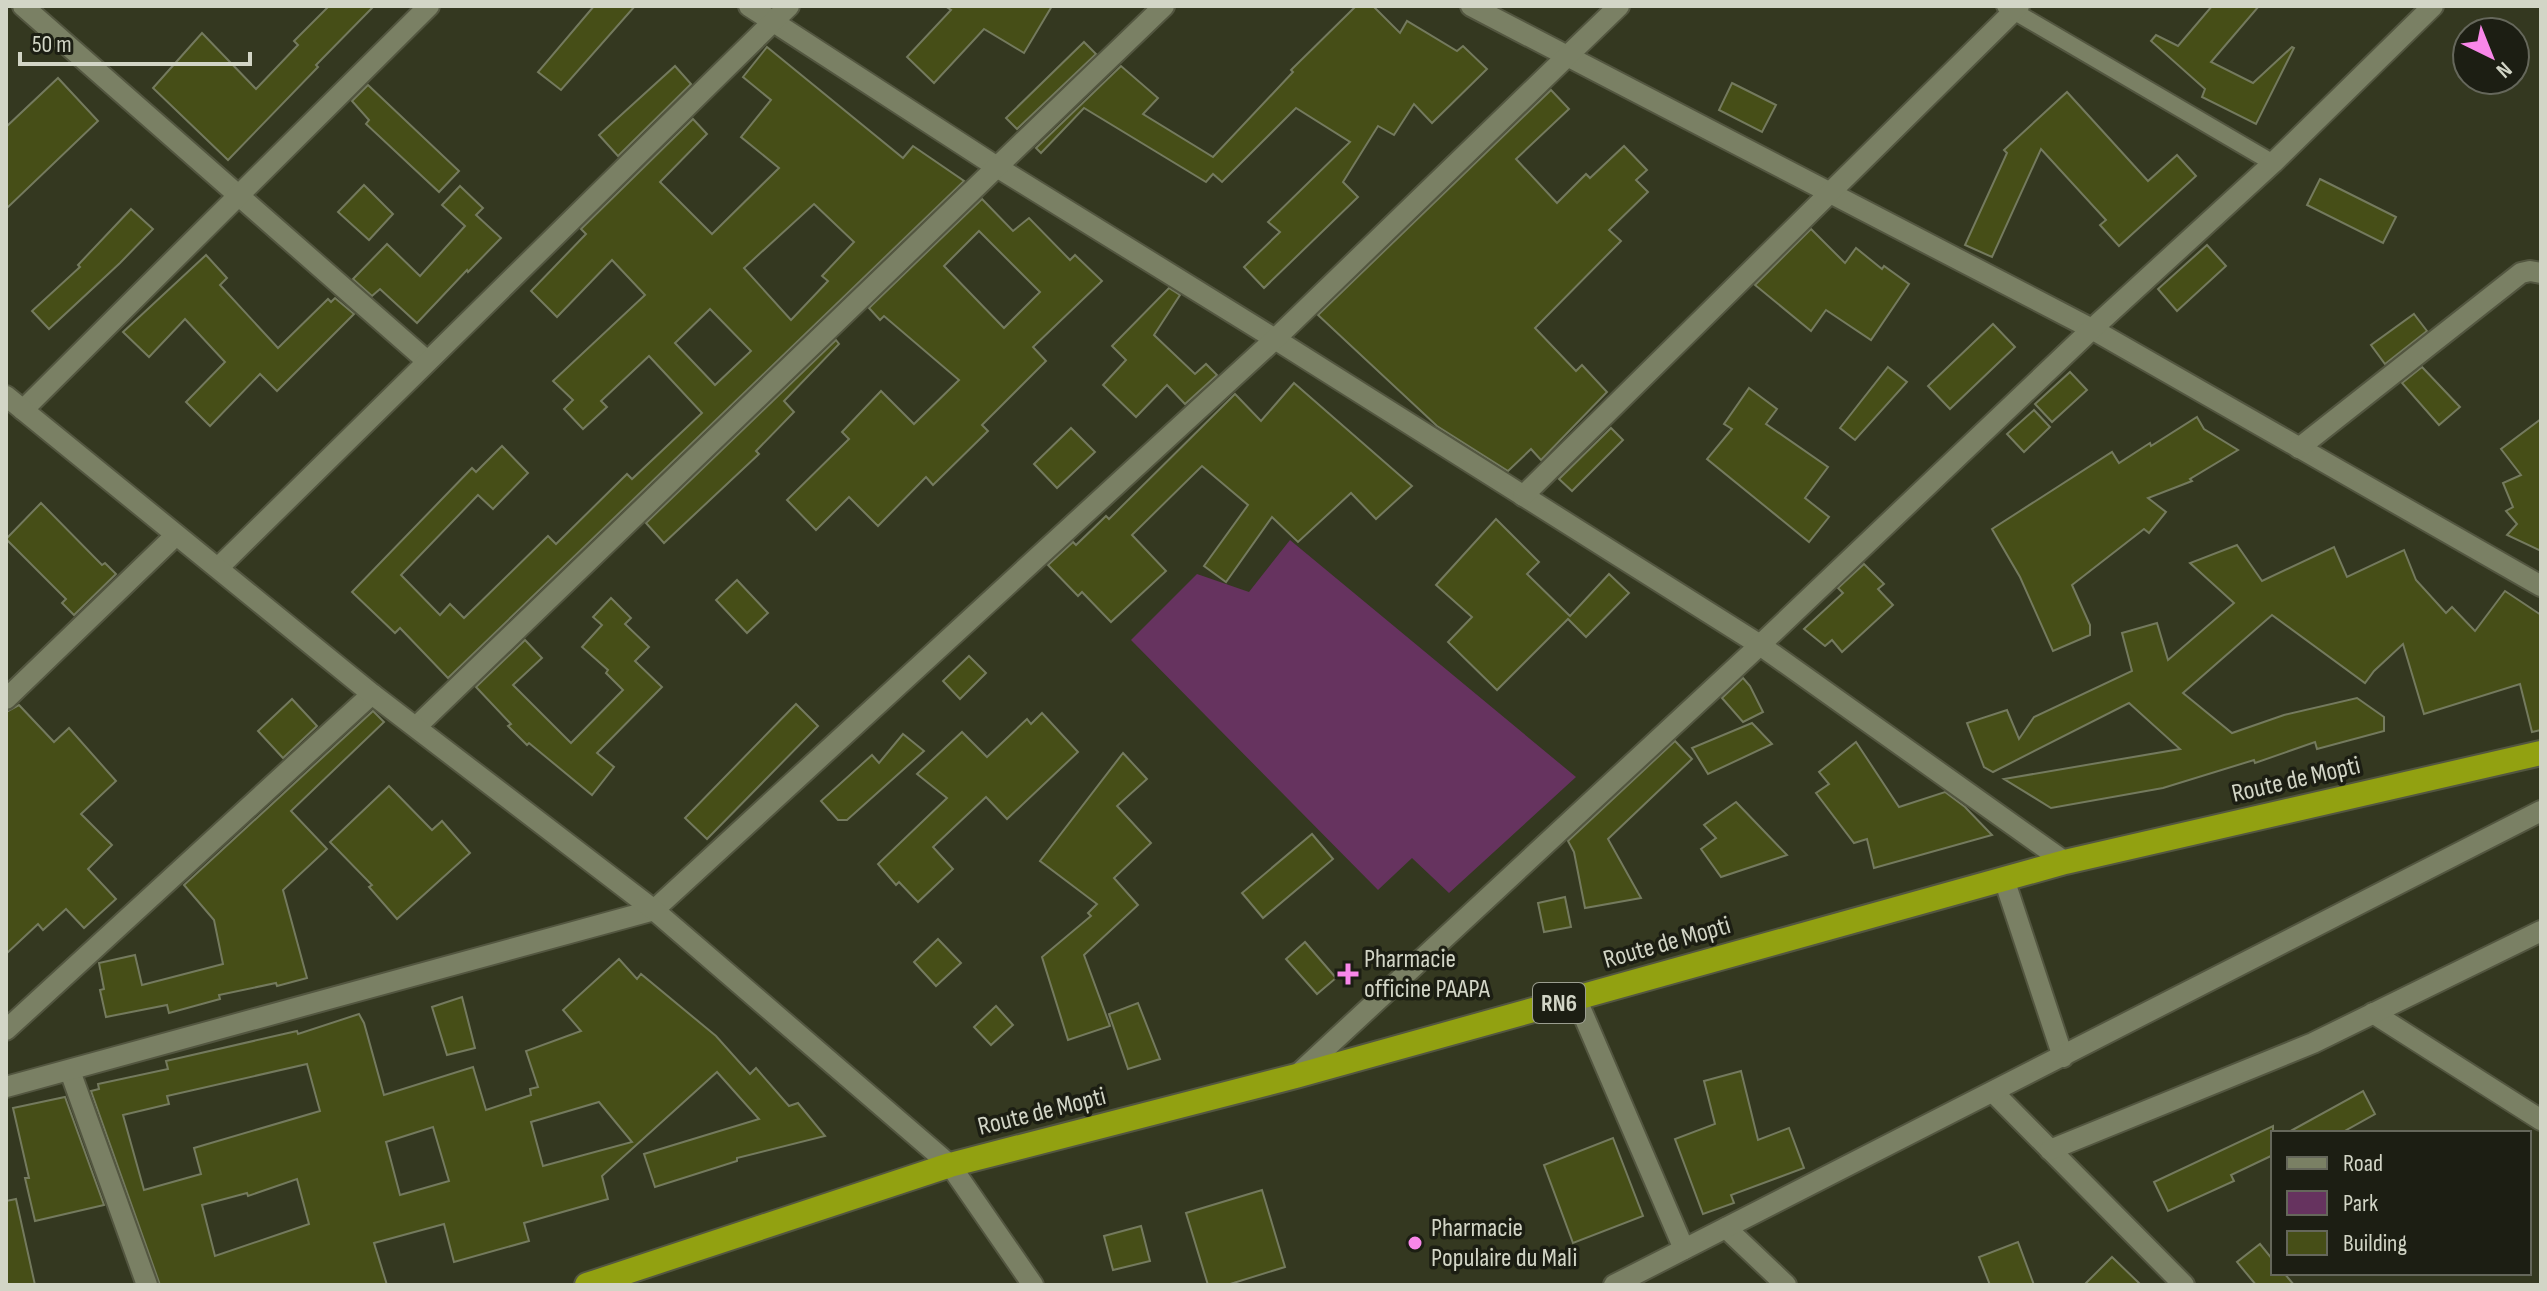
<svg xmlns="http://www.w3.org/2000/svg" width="2547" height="1291" font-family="'Sofia Sans Condensed',sans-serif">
<rect width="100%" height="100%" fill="#343820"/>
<path fill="#66335f" d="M1290,540L1576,777L1449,893L1412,858L1378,890L1131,640L1197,574L1249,592Z"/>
<g fill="#464e17" stroke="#747a5e" stroke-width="2" fill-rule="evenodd">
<path d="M329,6H374L316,65L318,67L228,160L153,88L202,33L256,89L298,45L294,41Z"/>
<path d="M594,6H635L561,90L538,72Z"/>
<path d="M945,6H1052L1024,53L984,29L934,83L907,57L951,10Z"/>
<path d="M1356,6H1373L1400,33L1407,21L1457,51L1463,46L1487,69L1432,123L1414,104L1394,135L1378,126L1343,182L1358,197L1264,288L1244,267L1280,232L1268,222L1350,142L1296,108L1222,182L1213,174L1206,182L1084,108L1041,153L1036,148L1121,66L1158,98L1143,114L1213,157L1293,72L1291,70Z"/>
<path d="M2212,6H2259L2211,62L2253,83L2292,47L2294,48L2256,124L2202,97L2205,89L2151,41L2156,35L2178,46Z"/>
<path d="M1084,42L1096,54L1017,129L1006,118Z"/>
<path d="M767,47L903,158L913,146L964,181L448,678L400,628L395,633L352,592L472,468L476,472L502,446L528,473L493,509L478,495L401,575L440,615L450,604L464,618L548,536L556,544L627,474L632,479L702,413L649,356L601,401L607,407L583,429L564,409L573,400L553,381L645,295L612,260L557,317L531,291L586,234L581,229L693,119L707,134L660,182L712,234L779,168L741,137L771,100L743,77ZM814,204L854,242L822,276L828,281L791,320L744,268ZM710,309L751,351L715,385L675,343Z"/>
<path d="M675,66L691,84L618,156L599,135Z"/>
<path d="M58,78L98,121L6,209V127Z"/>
<path d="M1732,83L1776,105L1762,132L1719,110Z"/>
<path d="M368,85L459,171L439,192L366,124L369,120L352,101Z"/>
<path d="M1551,90L1569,109L1516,159L1557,203L1586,174L1590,178L1624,146L1647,170L1636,180L1648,192L1609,230L1621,241L1535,328L1576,371L1582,365L1607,392L1541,460L1531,449L1508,471L1437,426L1318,315Z"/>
<path d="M2067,92L2148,181L2177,155L2196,176L2119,246L2100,225L2106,220L2041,149L1992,257L1965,245L2007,153L2004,150Z"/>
<path d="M2320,179L2396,217L2383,243L2307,205Z"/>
<path d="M364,185L393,214L369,240L338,212Z"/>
<path d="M460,186L483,208L476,215L501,238L468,272L467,270L417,323L380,289L372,296L353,279L387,244L420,276L465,226L442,205Z"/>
<path d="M982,199L1013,231L1029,218L1070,260L1075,255L1102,281L1033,347L1046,361L982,425L988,431L933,485L926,477L878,526L849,497L816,530L787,500L849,439L842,432L881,391L914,424L959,380L884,316L880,320L869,308ZM979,231L1040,292L1004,328L944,266Z"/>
<path d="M131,209L153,229L120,263L49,329L32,311L80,267L78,265Z"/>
<path d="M1811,229L1845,263L1856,248L1882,269L1884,266L1909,284L1871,340L1826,310L1811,331L1755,285Z"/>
<path d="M2207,245L2226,266L2177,311L2158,289Z"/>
<path d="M206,255L227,278L220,285L278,348L328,299L331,302L335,298L354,314L277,391L260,374L210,426L186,402L225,362L185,319L149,357L123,332Z"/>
<path d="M1169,288L1180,295L1154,335L1195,374L1206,364L1217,375L1185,404L1167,385L1136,417L1103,385L1126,360L1112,346Z"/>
<path d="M2414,314L2427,331L2385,364L2371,345Z"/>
<path d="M1993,324L2015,347L1950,409L1928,386Z"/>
<path d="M836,340L839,344L784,401L794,412L756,451L759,454L664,543L646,523Z"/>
<path d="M1888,367L1907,382L1855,440L1840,428Z"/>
<path d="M2422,367L2460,407L2439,425L2402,383Z"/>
<path d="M2070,372L2087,390L2052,422L2035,404Z"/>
<path d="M1294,383L1412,486L1376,519L1351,493L1298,542L1272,517L1226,582L1204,566L1248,505L1202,466L1132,535L1166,571L1111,622L1082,592L1078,596L1048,565L1073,542L1076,545L1106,516L1109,519L1235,394L1261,421Z"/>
<path d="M1749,388L1777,409L1766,424L1828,467L1805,498L1829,517L1809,542L1707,459L1732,429L1724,424Z"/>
<path d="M2034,410L2050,427L2024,452L2007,434Z"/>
<path d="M2197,417L2204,429L2238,450L2190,479L2192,481L2148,498L2166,512L2149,533L2144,529L2072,585L2090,625V635L2053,651L2020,577L1992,529L2112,452L2119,463L2150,443L2151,446Z"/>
<path d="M2541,419V551L2507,535L2517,524L2506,511L2513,507L2503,483L2521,475L2501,449Z"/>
<path d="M1071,428L1095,452L1057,488L1034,464Z"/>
<path d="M1611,428L1623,440L1572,491L1559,479Z"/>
<path d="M41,503L102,565L105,563L116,574L74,615L62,603L66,599L6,539Z"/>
<path d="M1496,519L1539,562L1527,574L1570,616L1609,574L1629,593L1586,637L1568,619L1497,690L1448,642L1472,617L1436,585Z"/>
<path d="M2237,545L2262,581L2334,547L2347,577L2404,550L2416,580L2446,613L2452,607L2475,631L2505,591L2541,615V730L2532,732L2520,684L2424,714L2403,644L2374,671L2365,683L2272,615L2183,693L2232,733L2284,715L2357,698L2384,717V731L2317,749L2315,742L2255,763L2254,760L2163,788L2051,808L2004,779L2180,749L2129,703L1993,772L1984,767L1967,723L2007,710L2019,739L2034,717L2132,671L2122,633L2157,623L2168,660L2234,603L2190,563Z"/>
<path d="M1864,564L1884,584L1878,589L1893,605L1842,652L1832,640L1825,646L1804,629L1843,593L1838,588Z"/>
<path d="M737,580L768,613L747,633L716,600Z"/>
<path d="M611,598L631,618L625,624L649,647L635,661L662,687L597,753L614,767L592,795L529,743L527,745L508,726L511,724L476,687L525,640L542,658L513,685L571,743L623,690L606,673L608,670L582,647L602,625L593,617Z"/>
<path d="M969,656L986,673L960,699L943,681Z"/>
<path d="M1743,678L1750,686L1763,712L1743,722L1722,698Z"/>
<path d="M292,699L317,726L283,758L258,731Z"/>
<path d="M796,704L818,726L707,839L685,818Z"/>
<path d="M19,705L54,742L69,728L116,781L81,814L112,845L88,869L116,899L84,928L66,909L43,930L38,924L6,954V712Z"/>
<path d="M373,711L384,722L291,811L327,849L283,890L307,978L277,986L276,983L219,995L220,999L169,1013L167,1005L106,1017L100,990L104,989L99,963L135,955L142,985L223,964L214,920L184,885Z"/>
<path d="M1042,713L1078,752L1007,819L986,797L933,847L953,869L918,902L899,882L896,885L878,864L947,798L917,774L962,732L987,757L1027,719L1031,724Z"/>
<path d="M1752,723L1772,744L1708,774L1692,748Z"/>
<path d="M903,734L924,751L847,820H838L821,801L872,755L879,763Z"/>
<path d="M1675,741L1692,759L1608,839L1641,898L1585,908L1574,852L1568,841Z"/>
<path d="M1856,742L1899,807L1945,792L1965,807L1992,835L1874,868L1867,839L1854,843L1816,793L1829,784L1819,772Z"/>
<path d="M1123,753L1147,779L1117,806L1151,843L1114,878L1138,905L1084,955L1110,1026L1068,1040L1042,957L1091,916L1088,913L1097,904L1040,861Z"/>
<path d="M389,786L432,830L442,821L470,853L397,919L369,887L372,885L330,842Z"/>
<path d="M1736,802L1787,855L1721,877L1701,849L1716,838L1704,825Z"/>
<path d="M1312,834L1333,859L1263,918L1242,893Z"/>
<path d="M1565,897L1571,927L1544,932L1538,903Z"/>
<path d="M938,939L961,963L936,986L914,962Z"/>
<path d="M1305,942L1336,978L1317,994L1286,959Z"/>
<path d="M619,959L637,979L641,974L716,1036L750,1074L756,1068L789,1106L798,1103L825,1136L737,1158V1161L655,1187L644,1154L759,1119L717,1072L602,1176L608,1199L524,1223L529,1241L454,1262L444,1224L374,1243L387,1285H160L91,1091L99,1089L98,1084L168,1069L166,1061L297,1031L298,1034L359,1014L364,1023L384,1095L473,1067L486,1110L531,1095L530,1089L538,1087L526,1051L581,1031L563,1010ZM307,1064L320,1111L194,1148L201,1174L144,1190L123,1115L169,1104L167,1096ZM599,1102L632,1142L543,1166L531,1122ZM433,1127L449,1181L400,1195L386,1142ZM297,1179L309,1224L215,1256L202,1205L247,1193L248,1196Z"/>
<path d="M462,997L475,1048L447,1055L432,1007Z"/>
<path d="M1138,1003L1160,1059L1128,1069L1109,1014Z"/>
<path d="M996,1006L1013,1025L991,1045L974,1027Z"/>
<path d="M1741,1071L1758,1140L1789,1128L1804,1168L1731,1195L1734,1203L1703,1214L1675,1139L1715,1124L1704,1081Z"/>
<path d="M2363,1091L2375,1114L2341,1133H2287Z"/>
<path d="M65,1097L104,1205L35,1221L25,1178H29L13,1108Z"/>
<path d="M2273,1126V1155L2231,1175L2234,1181L2168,1211L2154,1182Z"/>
<path d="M1613,1138L1643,1216L1573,1243L1544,1165Z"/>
<path d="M1262,1190L1285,1267L1227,1285H1208L1186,1213Z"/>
<path d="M16,1199L35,1285H6V1201Z"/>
<path d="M1141,1226L1150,1261L1113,1270L1104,1236Z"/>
<path d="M2018,1242L2034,1285H1990L1979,1257Z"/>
<path d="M2260,1244L2273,1260V1273H2284L2294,1285H2256L2237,1262Z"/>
<path d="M2112,1257L2141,1285H2084Z"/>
</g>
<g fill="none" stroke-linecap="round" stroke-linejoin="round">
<defs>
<path id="lane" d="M2005,6L2273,163"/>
<g id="street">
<path d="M23,6L427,361"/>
<path d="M749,6L997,167L1275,339L1760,645L2065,862"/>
<path d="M1471,6L2092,329L2541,586"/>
<path d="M23,410L429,6"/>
<path d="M2299,448L2521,273L2530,271L2541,273"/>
<path d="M1523,496L2019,6"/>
<path d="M219,567L789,6"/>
<path d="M6,699L176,535"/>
<path d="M416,727L1164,6"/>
<path d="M2004,879L2063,1057"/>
<path d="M1576,998L1684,1249"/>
<path d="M2373,1013L2541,1120"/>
<path d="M6,1030L372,694"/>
<path d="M70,1071L147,1285"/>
<path d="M1297,1075L1760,645L2092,329L2273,163L2433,6"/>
<path d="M6,1087L654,910L1275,339L1619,6"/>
<path d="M1994,1093L2184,1285"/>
<path d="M2050,1150L2313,1043L2541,931"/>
<path d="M950,1165L1033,1285"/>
<path d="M1726,1228L1786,1285"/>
<path d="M1614,1285L2541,811"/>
</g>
<path id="secondary" d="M6,396L372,694L654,910L950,1165"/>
<path id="highway" d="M587,1285L950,1165L1296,1076L2065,862L2541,753"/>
</defs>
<use href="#lane" stroke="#535640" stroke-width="20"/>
<use href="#street" stroke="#535640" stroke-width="24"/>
<use href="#secondary" stroke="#535640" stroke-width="24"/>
<use href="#highway" stroke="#535640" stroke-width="28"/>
<use href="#lane" stroke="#7a8064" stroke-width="16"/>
<use href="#street" stroke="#7a8064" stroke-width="20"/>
<use href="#secondary" stroke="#7a8064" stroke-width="20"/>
<use href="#highway" stroke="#92a111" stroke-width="24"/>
</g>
<g fill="#f987e9" stroke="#1c1e13" stroke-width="3">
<path d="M1344 962h8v8h8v8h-8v8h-8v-8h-8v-8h8z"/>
<circle cx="1415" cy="1243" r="8"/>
</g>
<g text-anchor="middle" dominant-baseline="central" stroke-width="7" stroke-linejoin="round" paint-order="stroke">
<rect fill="#1c1e13" stroke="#9b9e90" stroke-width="2" x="1533" y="983" width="52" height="40" rx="6"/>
<g font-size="24" font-weight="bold" fill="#d2d5c6">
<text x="1559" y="1003">RN6</text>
</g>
<g font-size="26" fill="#d2d5c6" stroke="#1c1e13">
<text transform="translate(2296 780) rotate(-13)">Route de Mopti</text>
<text transform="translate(1667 943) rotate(-16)">Route de Mopti</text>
<text transform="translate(1042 1112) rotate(-14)">Route de Mopti</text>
</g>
<g font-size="26" fill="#d2d5c6" stroke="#1c1e13" text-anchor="start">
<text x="1364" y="959">Pharmacie<tspan x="1364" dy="30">officine PAAPA</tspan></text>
<text x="1431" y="1228">Pharmacie<tspan x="1431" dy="30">Populaire du Mali</tspan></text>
</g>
</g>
<rect width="2547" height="1291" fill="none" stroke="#d2d5c6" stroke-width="16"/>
<rect x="2271" y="1131" width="260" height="144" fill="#1c1e13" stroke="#65675b" stroke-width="2"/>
<rect x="2287" y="1157" width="40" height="12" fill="#7a8064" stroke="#65675b" stroke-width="2"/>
<text x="2343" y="1171" font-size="24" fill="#d2d5c6">Road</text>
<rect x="2287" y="1191" width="40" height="24" fill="#66335f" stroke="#65675b" stroke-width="2"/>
<text x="2343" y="1211" font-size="24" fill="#d2d5c6">Park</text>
<rect x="2287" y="1231" width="40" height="24" fill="#464e17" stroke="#65675b" stroke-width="2"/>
<text x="2343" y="1251" font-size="24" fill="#d2d5c6">Building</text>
<g transform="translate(2491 56) rotate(137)"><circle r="38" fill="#1c1e13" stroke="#65675b" stroke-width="2"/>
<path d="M0-6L14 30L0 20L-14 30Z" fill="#f987e9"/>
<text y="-12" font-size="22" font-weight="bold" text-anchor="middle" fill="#d2d5c6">N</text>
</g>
<path d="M20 52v12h230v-12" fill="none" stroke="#d2d5c6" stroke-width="4"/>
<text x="32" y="52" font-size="24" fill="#d2d5c6" stroke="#1c1e13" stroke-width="6" paint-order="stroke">50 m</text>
</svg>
